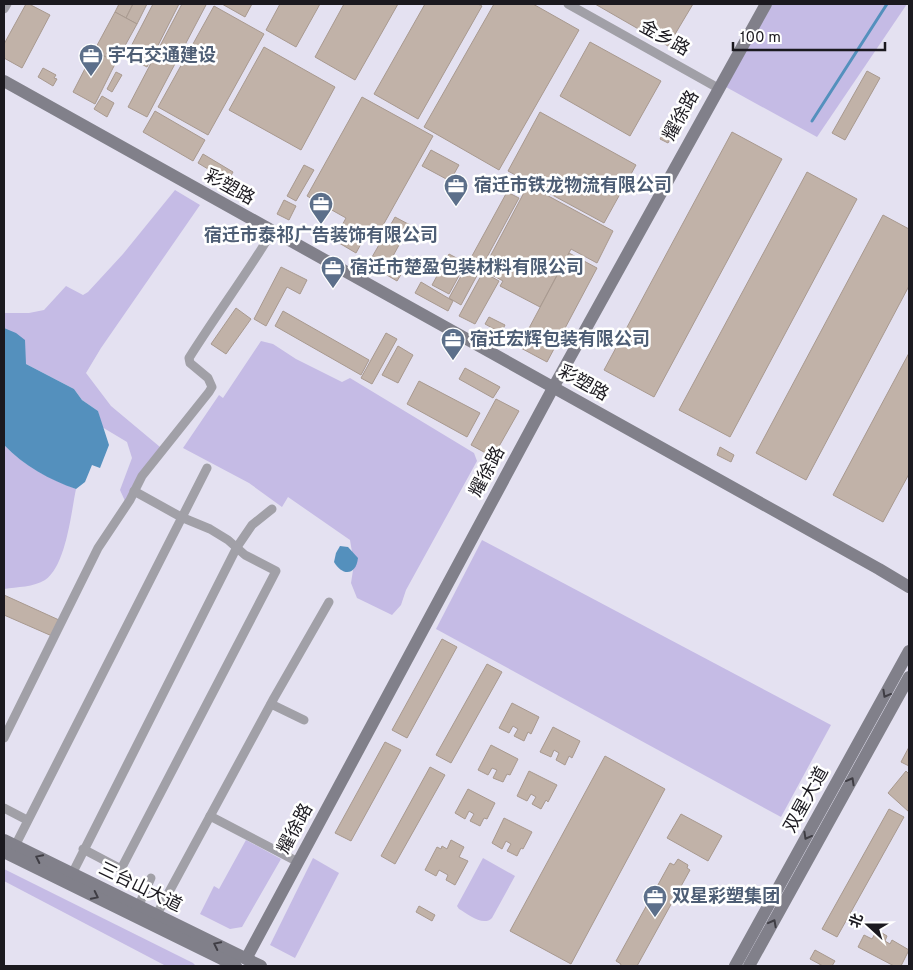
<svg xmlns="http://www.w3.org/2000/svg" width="913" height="970" font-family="Overpass,'Noto Sans SC',sans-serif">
<rect width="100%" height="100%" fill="#e4e1f1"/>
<g fill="#c5bbe5">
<path d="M772,4H907L817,137L726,87Z"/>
<path d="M175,190L200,205L101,348L86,373L111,406L160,447L125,501L120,490L132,458L127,442L102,427L98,411L82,400L74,389L26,364L4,358V313H29L44,310L66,286L83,295L88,292L123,254Z"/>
<path d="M261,341L273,344L296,359L342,382L350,378L474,453L477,461L406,590L401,605L392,615L357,598L351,583L354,564L350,540L288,497L282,507L249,483L183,448L219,395L223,398Z"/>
<path d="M4,445C24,466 50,479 76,489C71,513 66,566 45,580C34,587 17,587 4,589Z"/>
<path d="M482,540L831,725L781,817L436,629Z"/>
<path d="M246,840L281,859L242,927L230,929L200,914L214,886L219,889Z"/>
<path d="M313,858L339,873L295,958L270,945Z"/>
<path d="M483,858L515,876L492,918C483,927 468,914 459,909L457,906Z"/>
<path d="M4,869L193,963L196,966H166L4,881Z"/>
</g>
<g fill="#5490bd">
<path d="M4,328L16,333L25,340L26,364L74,389L82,400L98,411L109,445L100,468L92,465L85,482L76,489C50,480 24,466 4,445Z"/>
<path d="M340,546L348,547L358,558C356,576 342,576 334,562L336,553Z"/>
</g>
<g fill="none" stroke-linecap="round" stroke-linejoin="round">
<path stroke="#5490bd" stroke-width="3" d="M812,121L887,4"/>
</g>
<g fill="#c1b2a8" stroke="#a8998f">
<path d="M26,4H29L50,15L22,68L4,58V44Z"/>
<path d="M119,4H133L126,18L115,12Z"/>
<path d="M133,4H147L137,24L126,18Z"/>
<path d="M153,4H179L147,67L126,56Z"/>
<path d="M182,4H203L206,5L147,117L128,107Z"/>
<path d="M222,4H252L245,17Z"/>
<path d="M280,4H320L296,47L266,30Z"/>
<path d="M344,4H398L355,80L315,57Z"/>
<path d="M425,4H478L482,6L418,119L374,94Z"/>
<path d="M494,4H533L579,30L499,170L424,127Z"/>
<path d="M595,4H693L668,46Z"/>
<path d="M214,6L264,34L208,135L158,107Z"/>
<path d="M115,12L137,24L116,62L94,51Z"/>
<path d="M590,42L661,81L630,136L560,96Z"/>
<path d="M264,47L335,87L301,150L229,110Z"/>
<path d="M94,51L116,62L95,104L73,92Z"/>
<path d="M43,68L56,75L54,78L57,79L53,86L38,77Z"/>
<path d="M867,71L880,78L845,140L832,133Z"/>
<path d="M116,72L122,75L112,92L107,89Z"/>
<path d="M102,96L114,103L107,117L94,109Z"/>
<path d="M362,97L433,136L377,236L368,231L356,253L334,240L346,218L307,196Z"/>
<path d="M676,110L684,114L668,143L660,139Z"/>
<path d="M155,111L205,140L193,161L143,132Z"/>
<path d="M540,112L636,165L604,223L508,171Z"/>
<path d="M732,132L782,159L654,397L604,370Z"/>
<path d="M431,150L459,165L450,181L422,166Z"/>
<path d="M203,154L233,172L228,181L198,163Z"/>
<path d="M304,165L314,170L296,201L287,196Z"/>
<path d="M807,172L857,199L730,437L679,410Z"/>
<path d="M528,185L613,231L597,263L571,249L540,307L500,286L503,281L483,270Z"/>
<path d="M507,192L519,198L461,305L449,298Z"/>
<path d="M284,200L296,206L289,220L277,214Z"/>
<path d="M883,215L909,229V286L806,480L756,453Z"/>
<path d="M395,217L425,233L419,244L404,236L388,265L402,273L397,281L368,264Z"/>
<path d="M569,253L597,268L547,362L519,347Z"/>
<path d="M449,254L466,263L449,294L432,285Z"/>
<path d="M281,267L307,280L300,294L287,287L266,326L254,319Z"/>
<path d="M483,272L499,281L475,324L459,316Z"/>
<path d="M421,282L453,301L448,311L415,293Z"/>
<path d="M236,308L251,319L226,354L211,344Z"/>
<path d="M283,311L369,360L361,375L275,326Z"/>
<path d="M489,317L505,325L501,333L485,324Z"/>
<path d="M386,333L397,339L372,384L361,378Z"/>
<path d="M398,346L413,355L398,383L382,375Z"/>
<path d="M909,353V474L883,522L833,495Z"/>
<path d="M465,368L500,387L493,398L459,379Z"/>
<path d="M419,381L480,413L467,437L407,404Z"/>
<path d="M496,399L519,411L493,457L471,445Z"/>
<path d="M720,447L734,455L731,462L717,455Z"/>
<path d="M4,595L59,620L52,636L4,615Z"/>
<path d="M442,639L457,647L407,738L392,730Z"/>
<path d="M487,664L502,672L451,763L436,755Z"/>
<path d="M512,703L539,717L531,734L528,732L524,741L514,736L518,729L513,726L509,733L499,728Z"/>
<path d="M553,727L580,741L572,758L569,756L565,765L556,760L559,753L554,750L551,757L540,752Z"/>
<path d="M385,742L401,750L351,841L335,833Z"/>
<path d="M491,745L518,759L510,775L507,774L503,782L493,778L497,770L492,768L488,775L478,770Z"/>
<path d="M909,747V766L901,762Z"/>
<path d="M605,756L665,789L571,964L510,931Z"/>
<path d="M430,767L445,775L395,864L381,856Z"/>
<path d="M529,771L557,785L548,802L546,800L541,809L532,804L536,797L531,794L527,801L517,796Z"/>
<path d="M906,771L909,774V812L888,793Z"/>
<path d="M468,789L495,803L487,819L484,818L480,826L470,821L474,814L469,811L465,819L455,813Z"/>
<path d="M889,809L904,817L837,937L822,929Z"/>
<path d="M681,814L722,836L708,861L667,838Z"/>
<path d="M504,818L532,832L523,849L521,848L517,856L507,851L511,844L506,841L502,849L492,843Z"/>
<path d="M451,840L464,847L459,857L468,861L455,885L446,880L448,875L439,870L436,876L425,870L437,847L441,849L442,846L447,849Z"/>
<path d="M678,859L688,865L687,868L690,870L637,966H620L621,964L616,961L670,863L674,865Z"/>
<path d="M419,906L435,915L432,921L416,912Z"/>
<path d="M877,930L887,936L885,941L890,944L892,940L909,950L901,966H894L858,947L864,935L872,939Z"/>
<path d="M815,950L835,961L832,966H823L810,959Z"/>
</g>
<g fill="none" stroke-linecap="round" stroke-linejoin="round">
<g stroke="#a1a0a7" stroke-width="9">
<path d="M568,4L718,88"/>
<path d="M4,9L7,4"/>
<path d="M271,704L304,720"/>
<path d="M4,738L98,548L130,500L142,476L209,392L212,387L208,378L190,363L189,358C216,315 246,275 272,232"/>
<path d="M4,808L27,820"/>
<path d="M210,816L298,862"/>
<path d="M15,846L207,468"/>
<path d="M83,849L121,869L276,571L245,555L228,540L210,529L181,517L134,491"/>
<path d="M72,874L237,547L252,525L272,509"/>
<path d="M138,907L151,878"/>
<path d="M156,916L274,698L329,602"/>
</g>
<g stroke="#81808a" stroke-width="12">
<path d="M4,81L879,569L909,587"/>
<path d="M4,840L261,966"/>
<path d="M4,852L236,966"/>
<path d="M246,959L553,388L766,4"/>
<path d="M735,966L909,651"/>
<path d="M749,966L909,677"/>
</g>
</g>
<defs><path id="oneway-chevron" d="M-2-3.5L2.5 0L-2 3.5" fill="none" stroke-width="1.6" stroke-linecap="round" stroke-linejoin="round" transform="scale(1.25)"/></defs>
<g stroke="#3f3d44">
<use href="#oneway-chevron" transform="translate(886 694) rotate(119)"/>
<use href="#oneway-chevron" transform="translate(851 781) rotate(-61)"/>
<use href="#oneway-chevron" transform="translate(807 836) rotate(119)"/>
<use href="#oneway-chevron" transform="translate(39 858) rotate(-154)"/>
<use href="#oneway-chevron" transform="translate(95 896) rotate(26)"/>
<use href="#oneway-chevron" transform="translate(773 923) rotate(-62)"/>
<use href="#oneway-chevron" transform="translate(217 945) rotate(-154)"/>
</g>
<defs>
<symbol id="office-pin" viewBox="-11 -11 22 30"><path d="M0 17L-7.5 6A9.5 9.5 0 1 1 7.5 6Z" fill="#5c6f8a" stroke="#fff"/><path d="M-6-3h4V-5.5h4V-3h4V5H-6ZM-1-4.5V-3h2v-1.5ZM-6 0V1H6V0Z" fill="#fff"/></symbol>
</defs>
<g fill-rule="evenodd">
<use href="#office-pin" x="77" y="42" width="28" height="38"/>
<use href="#office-pin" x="442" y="172" width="28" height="38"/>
<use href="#office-pin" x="307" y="190" width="28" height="38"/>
<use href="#office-pin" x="319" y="254" width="28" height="38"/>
<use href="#office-pin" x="439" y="326" width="28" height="38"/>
<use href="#office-pin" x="641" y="883" width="28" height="38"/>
</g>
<g text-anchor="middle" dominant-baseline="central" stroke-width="5" stroke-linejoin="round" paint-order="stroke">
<g font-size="18" fill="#1b191f" stroke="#fff">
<text transform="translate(664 39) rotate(29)">金乡路</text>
<text transform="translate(682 116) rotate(-61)">耀徐路</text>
<text transform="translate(229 188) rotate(29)">彩塑路</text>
<text transform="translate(583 384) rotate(29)">彩塑路</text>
<text transform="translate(488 472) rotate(-62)">耀徐路</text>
<text transform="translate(807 800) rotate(-61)">双星大道</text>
<text transform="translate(296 829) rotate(-62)">耀徐路</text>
<text transform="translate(140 888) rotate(26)">三台山大道</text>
</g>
<g font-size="18" font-weight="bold" fill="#4e5e75" stroke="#fff" text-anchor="start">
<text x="108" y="56">宇石交通建设</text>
<text x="474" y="186">宿迁市铁龙物流有限公司</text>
<text x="321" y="236" text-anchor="middle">宿迁市泰祁广告装饰有限公司</text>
<text x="350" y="268">宿迁市楚盈包装材料有限公司</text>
<text x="470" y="340">宿迁宏辉包装有限公司</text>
<text x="672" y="897">双星彩塑集团</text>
</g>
</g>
<rect width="913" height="970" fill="none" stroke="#1b191f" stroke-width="10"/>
<g transform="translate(868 925) rotate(291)" stroke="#ffffff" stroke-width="4" paint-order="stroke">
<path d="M0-4L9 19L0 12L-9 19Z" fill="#1b191f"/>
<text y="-8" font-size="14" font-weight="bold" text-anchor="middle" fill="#1b191f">北</text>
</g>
<path d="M733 42v8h152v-8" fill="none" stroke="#1b191f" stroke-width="2.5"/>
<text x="740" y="42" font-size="15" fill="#1b191f" stroke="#ffffff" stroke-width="4" paint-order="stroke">100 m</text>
</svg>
